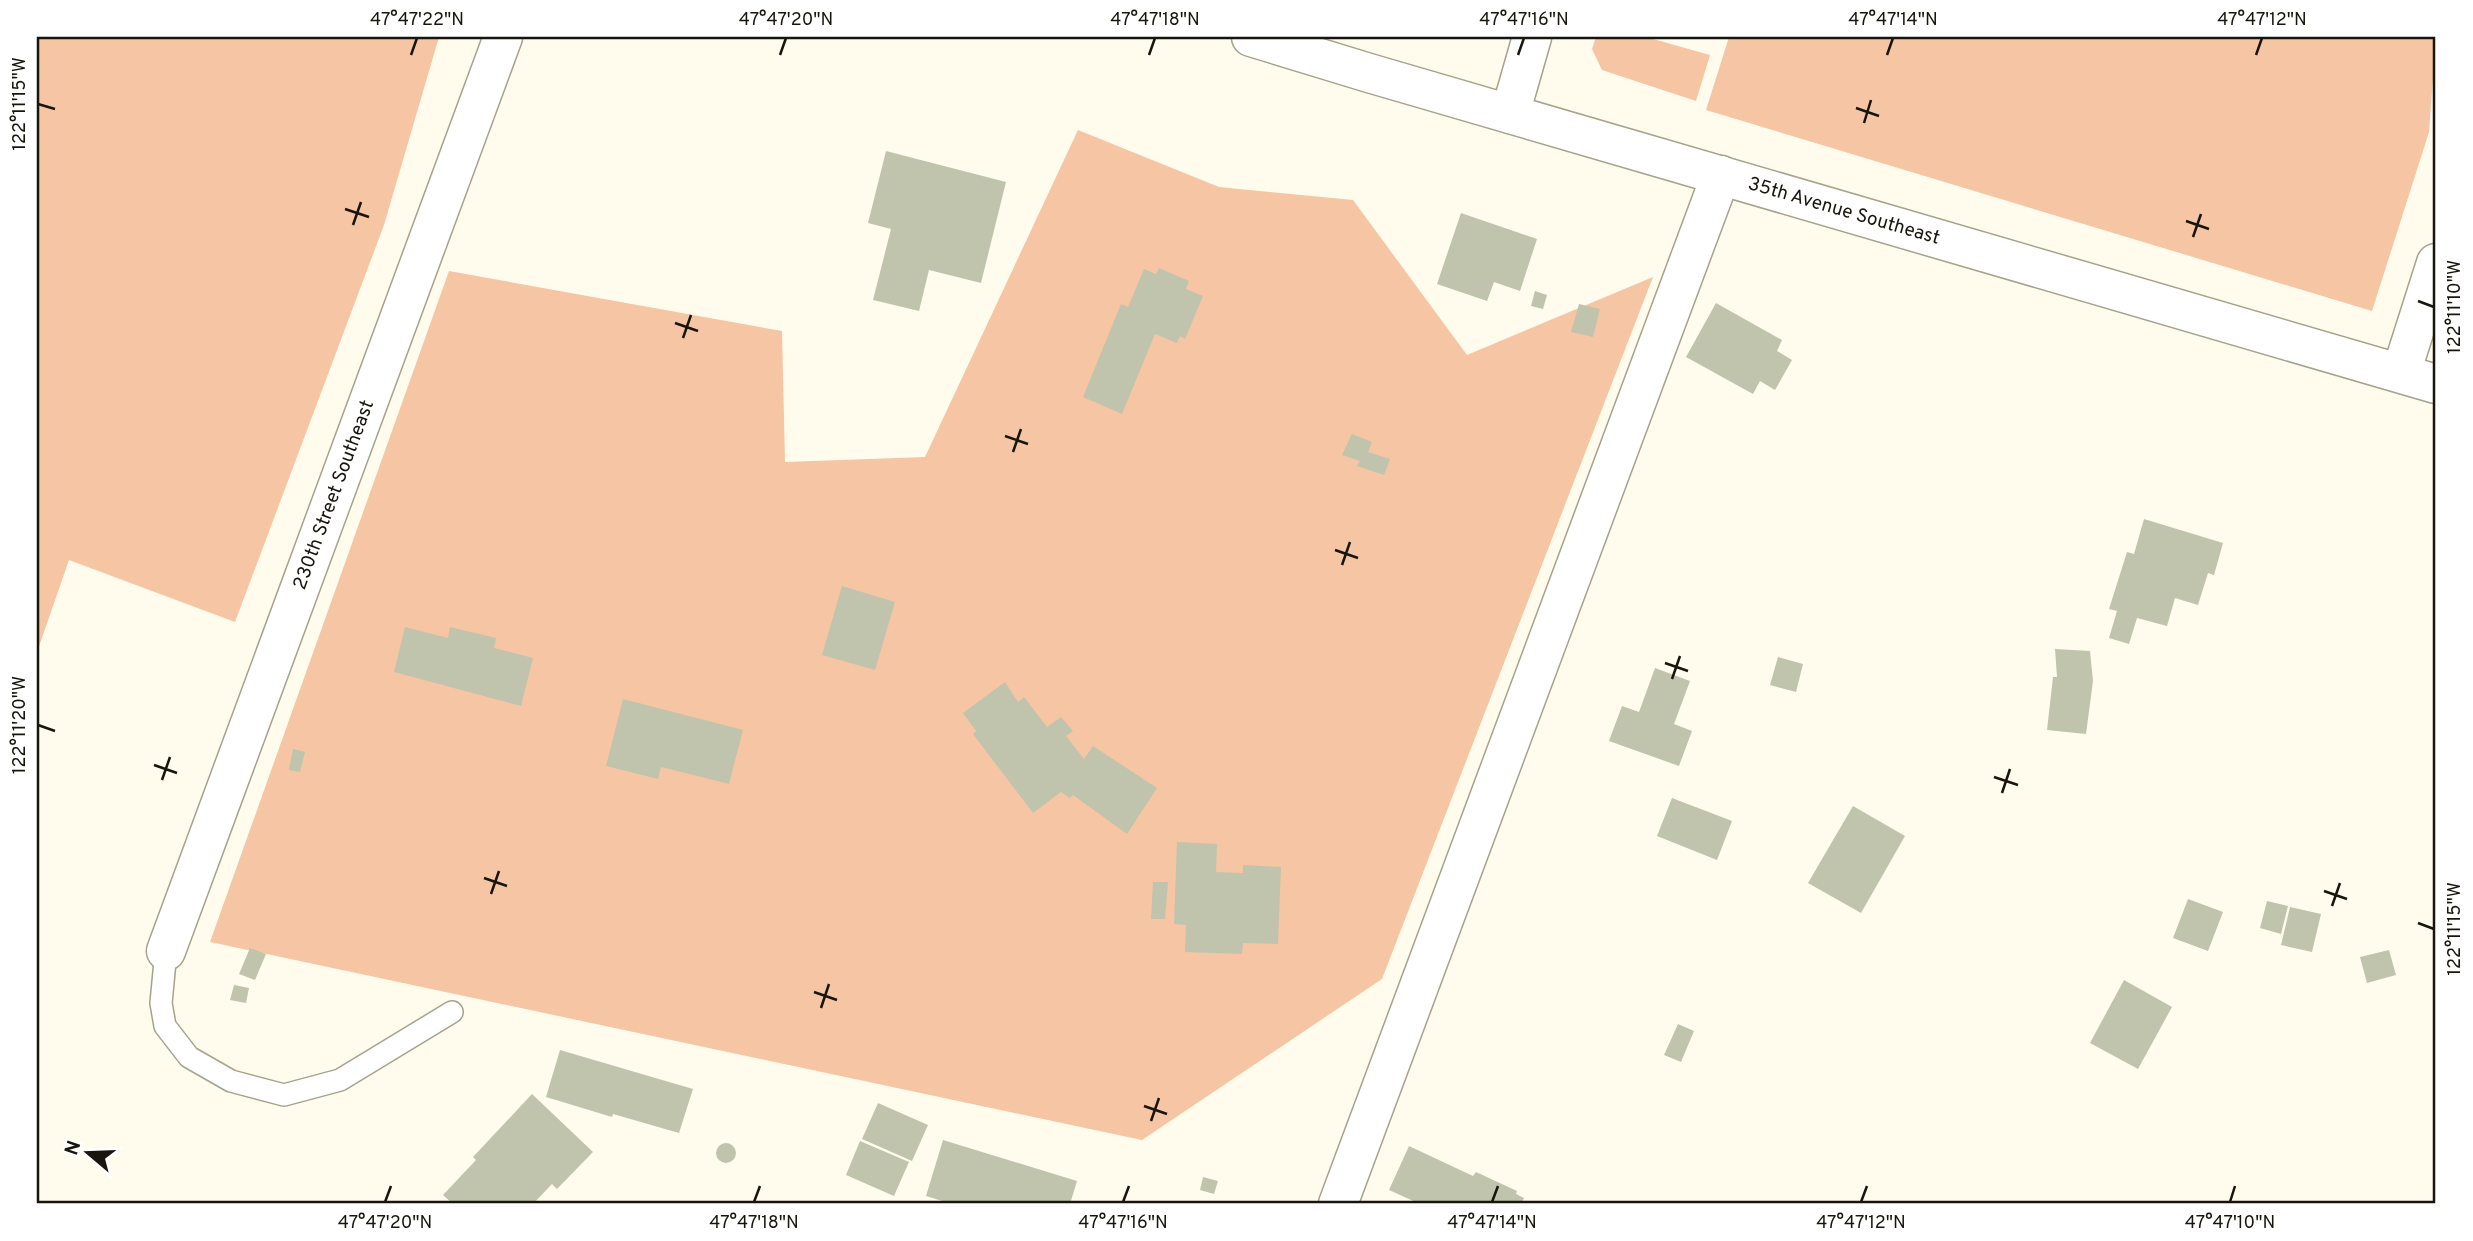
<svg xmlns="http://www.w3.org/2000/svg" width="2473" height="1241" font-family="Overpass,sans-serif">
<rect width="100%" height="100%" fill="#fffced"/>
<g fill="#f5c5a4">
<path d="M37,37H439L384,225L235,622L69,560L37,652Z"/>
<path d="M1596,37H1646L1710,55L1696,101L1602,70L1592,49Z"/>
<path d="M1729,37H2436L2429,132L2372,311L1706,110Z"/>
<path d="M1078,130L1219,187L1353,200L1467,355L1653,277L1382,979L1142,1140L210,942L449,271L782,331L785,462L925,457Z"/>
</g>
<g fill="#c0c4ac">
<path d="M886,151L1006,182L981,283L929,270L919,311L873,300L891,229L868,223Z"/>
<path d="M1461,213L1537,239L1520,291L1494,282L1487,301L1437,284Z"/>
<path d="M1159,268L1189,281L1186,289L1203,296L1185,339L1180,336L1177,343L1155,334L1122,414L1083,397L1121,304L1128,307L1144,269L1156,274Z"/>
<path d="M1535,291L1547,295L1543,309L1531,306Z"/>
<path d="M1716,303L1782,340L1777,351L1792,360L1775,390L1760,381L1753,394L1686,357Z"/>
<path d="M1579,304L1600,309L1593,337L1571,332Z"/>
<path d="M1352,434L1372,442L1368,452L1390,459L1384,475L1357,466L1360,461L1342,455Z"/>
<path d="M2144,519L2223,543L2214,575L2208,573L2198,605L2175,598L2167,626L2137,618L2129,644L2109,638L2117,611L2109,609L2127,552L2134,554Z"/>
<path d="M842,586L895,602L875,670L822,655Z"/>
<path d="M405,627L448,638L450,627L496,638L494,648L533,658L521,706L394,672Z"/>
<path d="M2055,649L2090,651L2093,681L2086,734L2047,730L2053,677H2057Z"/>
<path d="M1778,657L1803,664L1796,692L1770,685Z"/>
<path d="M1655,668L1690,681L1674,724L1692,731L1679,766L1609,741L1622,706L1639,712Z"/>
<path d="M1005,682L1018,702L1024,697L1047,727L1061,717L1073,731L1066,736L1084,759L1093,746L1157,788L1127,834L1073,795L1070,798L1061,792L1033,813L973,734L976,731L963,713Z"/>
<path d="M623,699L743,730L729,784L661,767L658,779L606,766Z"/>
<path d="M293,749L305,752L300,772L289,770Z"/>
<path d="M1672,798L1732,821L1717,860L1657,836Z"/>
<path d="M1853,806L1905,836L1861,913L1808,883Z"/>
<path d="M1177,842L1217,844L1216,872L1243,873V865L1281,867L1278,944L1243,943L1242,954L1185,952L1186,925L1174,924Z"/>
<path d="M1153,882H1168L1165,919H1151Z"/>
<path d="M2188,899L2223,912L2208,951L2173,938Z"/>
<path d="M2267,901L2288,906L2281,934L2260,928Z"/>
<path d="M2290,907L2321,914L2312,952L2281,945Z"/>
<path d="M250,948L266,954L255,980L239,974Z"/>
<path d="M2389,950L2396,975L2367,983L2360,957Z"/>
<path d="M2124,980L2172,1007L2138,1069L2090,1043Z"/>
<path d="M234,985L249,988L246,1003L230,1000Z"/>
<path d="M1678,1024L1694,1031L1681,1062L1664,1055Z"/>
<path d="M560,1050L693,1089L679,1133L613,1114L612,1117L546,1097Z"/>
<path d="M532,1094L593,1152L557,1189L552,1184L533,1204H453L443,1195L476,1160L473,1157Z"/>
<path d="M878,1103L928,1125L912,1161L862,1139Z"/>
<path d="M943,1140L1077,1181L1070,1204H952L926,1196Z"/>
<path d="M860,1141L909,1162L894,1196L846,1175Z"/>
<circle cx="726" cy="1153" r="10"/>
<path d="M1409,1146L1473,1176L1476,1172L1517,1191L1516,1194L1524,1198L1521,1204H1420L1389,1190Z"/>
<path d="M1203,1177L1218,1181L1214,1194L1200,1190Z"/>
</g>
<g fill="none" stroke-linecap="round" stroke-linejoin="round">
<defs>
<path id="service" d="M166,951L161,1003L165,1026L189,1057L231,1081L284,1095L340,1080L452,1012"/>
<g id="minor">
<path d="M1510,114L1532,37"/>
<path d="M2401,373L2436,263"/>
<path id="s1" d="M166,951L503,37"/>
<path d="M1338,1204L1721,175"/>
</g>
<g id="tertiary">
<path id="s2" d="M1251,37L1369,73L2436,384"/>
</g>
</defs>
<use href="#service" stroke="#a7a28b" stroke-width="24"/>
<use href="#minor" stroke="#a7a28b" stroke-width="41"/>
<use href="#tertiary" stroke="#a7a28b" stroke-width="41"/>
<use href="#service" stroke="#fff" stroke-width="21"/>
<use href="#minor" stroke="#fff" stroke-width="38"/>
<use href="#tertiary" stroke="#fff" stroke-width="38"/>
</g>
<path fill="none" stroke="#17150d" stroke-width="2.5" d="M411,55L417,38M780,55L786,38M1149,55L1155,38M1518,55L1524,38M1887,55L1893,38M2256,55L2262,38M38,104L55,109M1856,108L1879,116M1864,123L1871,100M345,209L369,217M2186,221L2209,229M353,225L361,202M2193,237L2201,214M2418,301L2434,307M675,323L698,331M683,338L691,315M1005,436L1028,444M1013,452L1021,429M1335,550L1358,558M1342,565L1350,542M1665,663L1688,671M1672,679L1680,656M38,725L55,731M154,765L177,773M1994,777L2018,785M162,780L170,757M2002,793L2010,769M484,878L507,886M2324,891L2347,899M491,894L499,871M2332,906L2340,883M2418,923L2434,929M814,992L837,1000M821,1008L829,984M1144,1106L1167,1114M1151,1121L1159,1098M385,1202L391,1186M754,1202L760,1186M1123,1202L1129,1186M1492,1202L1498,1186M1861,1202L1867,1186M2230,1202L2235,1186"/>
<g text-anchor="middle" dominant-baseline="central" stroke-width="5" stroke-linejoin="round" paint-order="stroke">
<g font-size="19" fill="#17150d" stroke="#fff">
<text stroke="none"><textPath href="#s2" startOffset="618">35th Avenue Southeast</textPath></text>
<text stroke="none"><textPath href="#s1" startOffset="486">230th Street Southeast</textPath></text>
</g>
</g>
<rect width="2473" height="1241" fill="none" stroke="#ffffff" stroke-width="77"/>
<g transform="translate(88 1153) rotate(289)" stroke="#ffffff" stroke-width="5" paint-order="stroke">
<path d="M0-5L12 26L0 18L-12 26Z" fill="#17150d"/>
<text y="-10" font-size="19" font-weight="bold" text-anchor="middle" fill="#17150d">N</text>
</g>
<rect x="38" y="38" width="2396" height="1164" fill="none" stroke="#17150d" stroke-width="2.5"/>
<g font-size="18" text-anchor="middle" fill="#17150d">
<text x="417" y="25">47°47'22"N</text>
<text x="786" y="25">47°47'20"N</text>
<text x="1155" y="25">47°47'18"N</text>
<text x="1524" y="25">47°47'16"N</text>
<text x="1893" y="25">47°47'14"N</text>
<text x="2262" y="25">47°47'12"N</text>
<text transform="translate(19 104) rotate(-90)" y="6">122°11'15"W</text>
<text transform="translate(2454 307) rotate(-90)" y="6">122°11'10"W</text>
<text transform="translate(19 725) rotate(-90)" y="6">122°11'20"W</text>
<text transform="translate(2454 929) rotate(-90)" y="6">122°11'15"W</text>
<text x="385" y="1228">47°47'20"N</text>
<text x="754" y="1228">47°47'18"N</text>
<text x="1123" y="1228">47°47'16"N</text>
<text x="1492" y="1228">47°47'14"N</text>
<text x="1861" y="1228">47°47'12"N</text>
<text x="2230" y="1228">47°47'10"N</text>
</g>
</svg>
